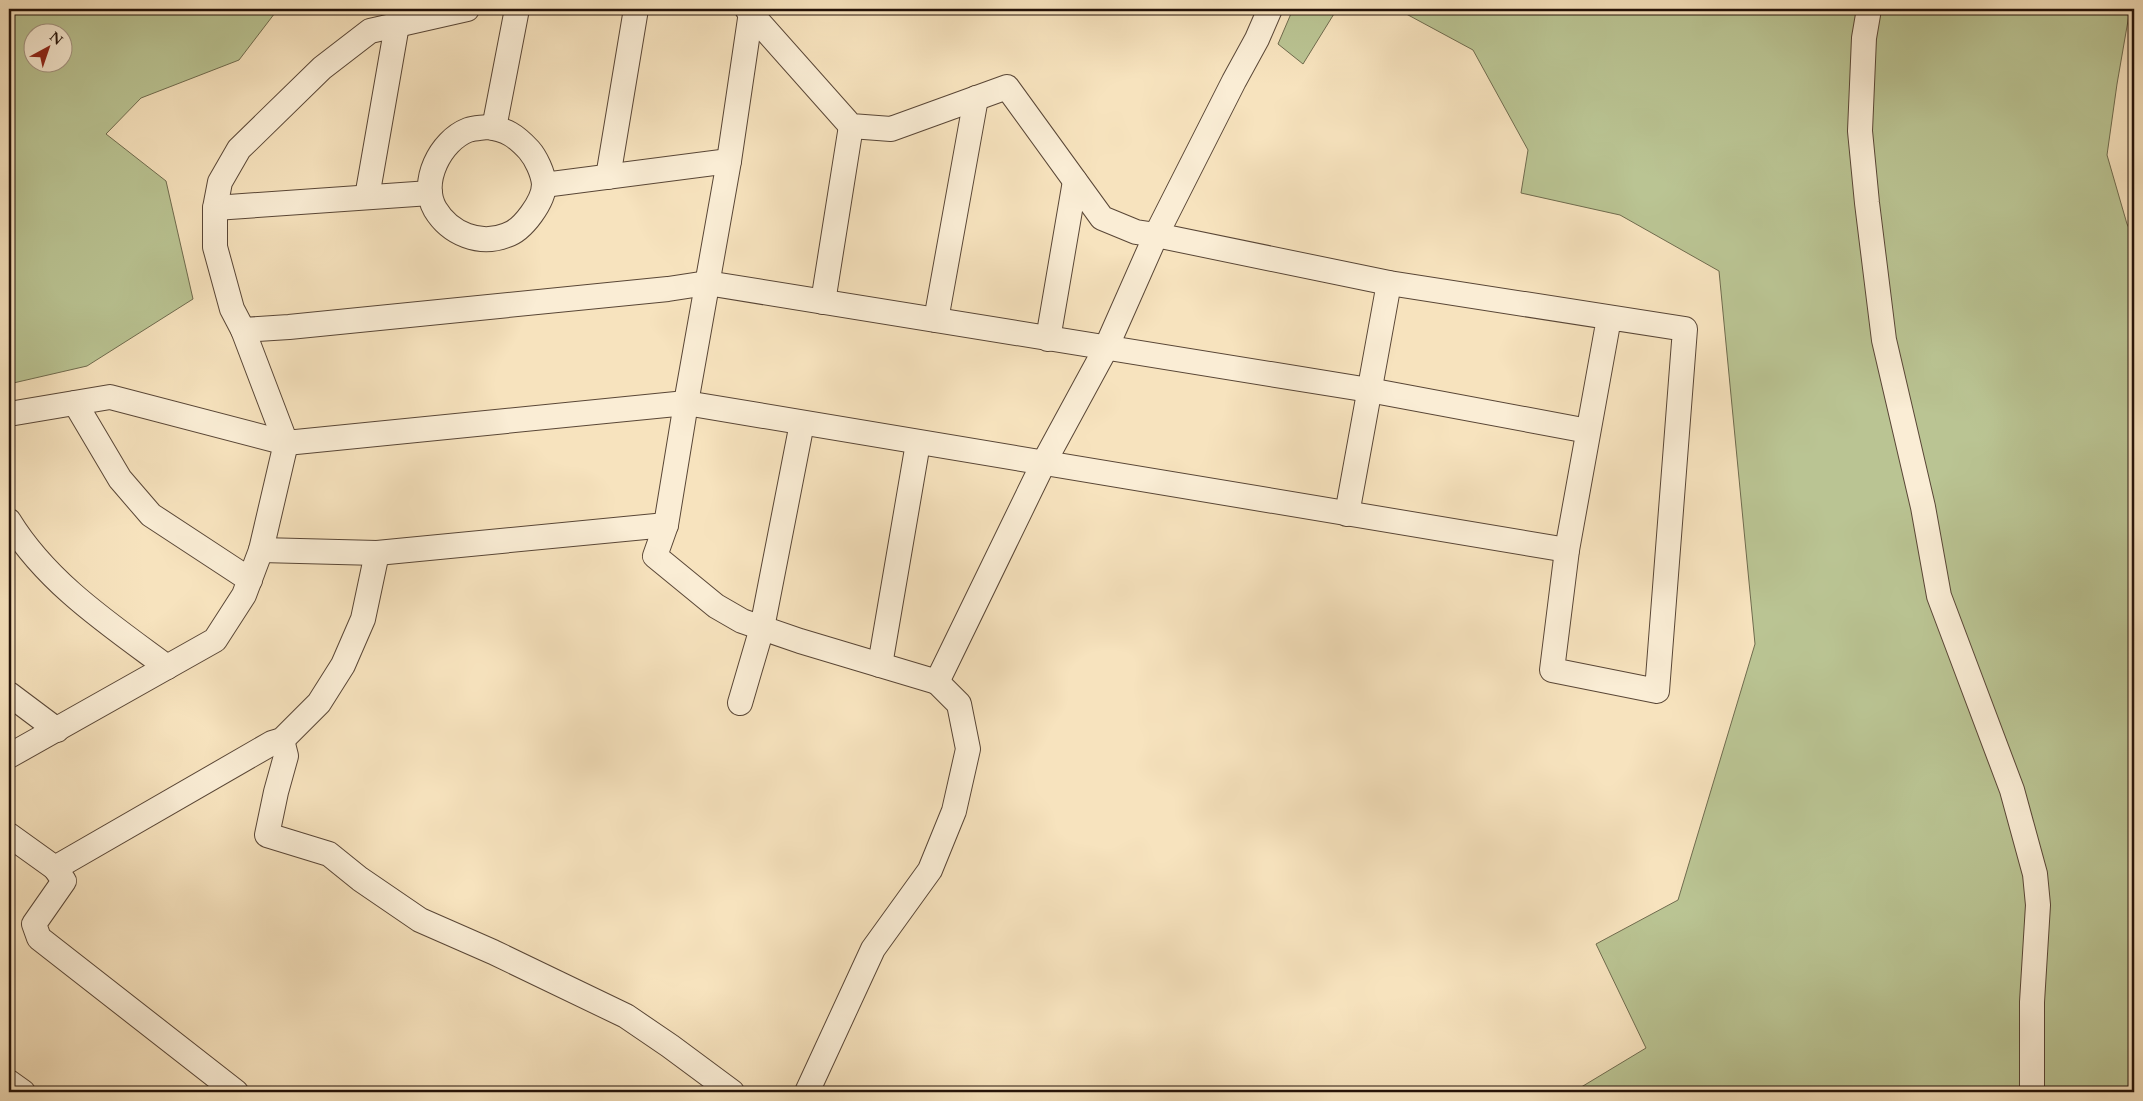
<svg xmlns="http://www.w3.org/2000/svg" width="2143" height="1101" font-family="Cardo,serif">
<rect width="100%" height="100%" fill="#f7e3be"/>
<filter id="stains"><feTurbulence type="fractalNoise" baseFrequency=".004" numOctaves="4"/><feColorMatrix values="0 0 0 0 .2 0 0 0 0 .09 0 0 0 0 .02 0 0 0 .5 -.17"/></filter>
<radialGradient id="worn" r=".72"><stop offset=".6" stop-color="#630" stop-opacity="0"/><stop offset="1" stop-color="#630" stop-opacity=".3"/></radialGradient>
<g fill="#bac493" stroke="#6f6b4e" fill-rule="evenodd">
<path d="M9,9H278L239,60L141,98L106,134L166,181L193,299L87,366L9,384ZM32,32H62V62H32Z"/>
<path d="M1293,9H1337L1303,64L1278,44Z"/>
<path d="M1397,9H2130L2117,84L2107,155L2127,224L2134,238V1092H1573L1646,1048L1596,944L1678,900L1755,644L1719,271L1620,215L1521,193L1528,150L1473,50Z"/>
</g>
<g fill="none" stroke-linecap="round" stroke-linejoin="round">
<defs>
<g id="minor">
<path d="M747,9L851,126L891,129L1007,87L1102,218L1136,232L1156,235L1389,283L1685,329L1657,691L1552,670L1567,550L1609,318"/>
<path d="M1869,9L1864,38L1860,131L1867,203L1884,340L1923,507L1939,596L2012,790L2035,874L2038,905L2032,1002V1092"/>
<path d="M751,12L729,161L686,403L666,525L655,556L716,606L742,621L800,641L937,682L1043,464L1106,348L1156,235L1234,81L1257,39L1270,9"/>
<path d="M487,127C507,130 515,135 529,150C536,158 543,173 544,184C544,201 523,230 507,235C480,246 450,234 435,209C420,182 440,141 468,130C474,128 481,128 487,127Z"/>
<path d="M494,128L517,9"/>
<path d="M608,177L636,9"/>
<path d="M544,185L729,161"/>
<path d="M367,197L397,25"/>
<path d="M215,208L430,193"/>
<path d="M823,302L851,126"/>
<path d="M936,320L976,98"/>
<path d="M243,330L289,327L668,289L707,283L1369,390L1588,431"/>
<path d="M1048,339L1075,181"/>
<path d="M75,403L120,479L151,515L250,580"/>
<path d="M9,414L110,397L286,443L686,403L1567,550"/>
<path d="M1347,514L1389,283"/>
<path d="M9,521C47,583 109,624 167,667"/>
<path d="M261,550L377,553L666,525"/>
<path d="M880,665L918,443"/>
<path d="M9,694L57,730"/>
<path d="M740,703L762,628L802,423"/>
<path d="M282,740L286,756L276,792L267,835L329,854L360,879L420,920L493,952L626,1016L670,1046L732,1092"/>
<path d="M9,756L215,640L244,595L261,550L286,443L243,330L232,309L215,247V208L220,182L239,149L322,68L370,31L467,9"/>
<path d="M9,835L55,868L272,743L282,740L319,703L343,665L363,619L377,553"/>
<path d="M55,868L64,881L34,924L39,938L236,1092"/>
<path d="M9,1082L23,1092"/>
<path d="M807,1092L873,949L930,870L954,811L968,749L959,704L937,682"/>
</g>
</defs>
<use href="#minor" stroke="#594636" stroke-width="26"/>
<use href="#minor" stroke="#faedd5" stroke-width="24"/>
</g>
<rect width="2143" height="1101" fill="none" stroke="#f7e3be" stroke-width="30"/>
<rect x="10" y="10" width="2123" height="1081" fill="none" stroke="#241208" stroke-width="2.5"/>
<rect x="15" y="15" width="2113" height="1071" fill="none" stroke="#241208"/>
<g transform="translate(48 48) rotate(40)"><circle r="24" fill="#faedd5" stroke="#a49583"/>
<path d="M0-4L9 19L0 12L-9 19Z" fill="#8f2418"/>
<text y="-8" font-size="14" font-weight="bold" text-anchor="middle" fill="#241208">N</text>
</g>
<rect width="100%" height="100%" filter="url(#stains)"/>
<rect width="100%" height="100%" fill="url(#worn)"/>
</svg>
